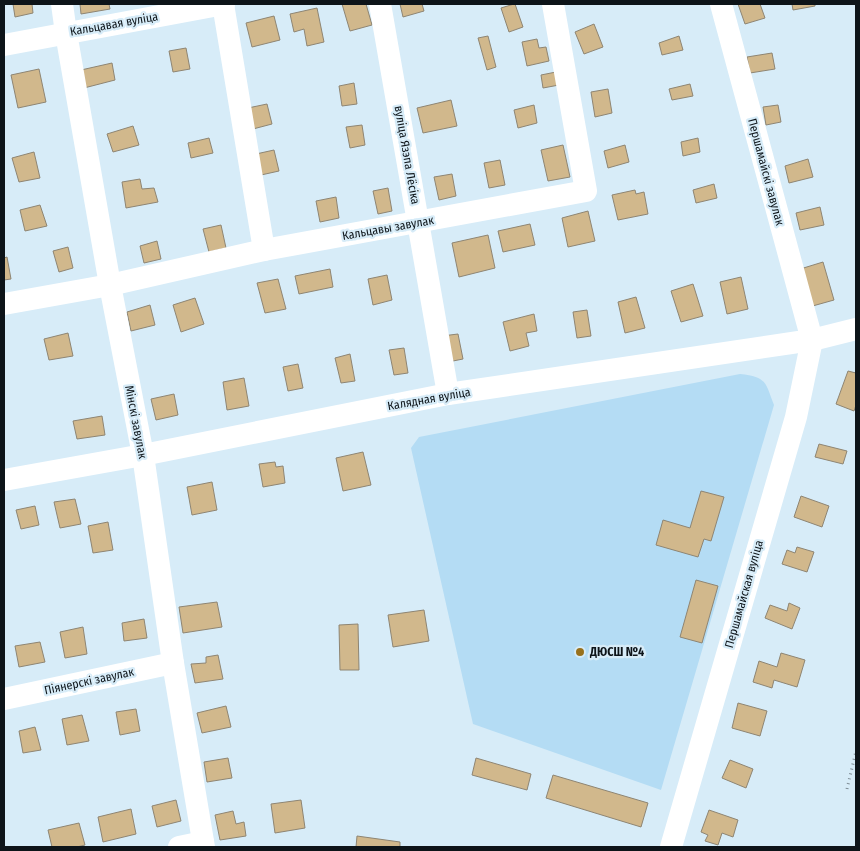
<svg xmlns="http://www.w3.org/2000/svg" width="860" height="851" font-family="'Fira Sans Condensed',sans-serif">
<rect width="100%" height="100%" fill="#d7ecf8"/>
<path fill="#b4dcf4" d="M740,374C767,377 765,382 774,405L661,790L473,724L411,448L419,437Z"/>
<g fill="#d1b88c" stroke="#8e8573">
<path d="M13,4H32L33,13L15,17Z"/>
<path d="M80,4H109L110,9L81,14Z"/>
<path d="M342,4H366L372,25L350,31Z"/>
<path d="M400,4H422L424,11L403,17Z"/>
<path d="M514,4H515L523,27L509,32L501,8Z"/>
<path d="M738,4H760L765,18L745,24Z"/>
<path d="M792,4H815V6L793,10Z"/>
<path d="M317,8L324,42L307,46L304,29L294,32L290,14Z"/>
<path d="M274,16L280,40L252,47L246,23Z"/>
<path d="M594,24L603,47L584,54L575,32Z"/>
<path d="M488,36L496,67L487,70L478,38Z"/>
<path d="M679,36L683,50L662,55L659,43Z"/>
<path d="M537,39L539,48L546,47L549,61L527,66L522,42Z"/>
<path d="M186,48L190,69L173,72L169,51Z"/>
<path d="M772,53L775,69L750,73L747,57Z"/>
<path d="M112,63L115,80L84,88L81,70Z"/>
<path d="M39,69L46,102L18,108L11,75Z"/>
<path d="M556,72L559,85L543,88L541,75Z"/>
<path d="M354,83L357,104L342,106L339,86Z"/>
<path d="M690,84L693,96L672,100L669,89Z"/>
<path d="M608,89L612,113L595,117L591,92Z"/>
<path d="M451,100L457,126L423,133L417,108Z"/>
<path d="M267,104L272,124L253,129L248,108Z"/>
<path d="M534,105L537,123L518,128L514,110Z"/>
<path d="M778,105L781,122L766,125L763,107Z"/>
<path d="M362,125L365,145L350,148L346,127Z"/>
<path d="M133,126L139,145L113,152L107,134Z"/>
<path d="M209,138L213,153L191,158L188,143Z"/>
<path d="M698,138L700,152L683,156L681,142Z"/>
<path d="M563,145L570,177L548,181L541,150Z"/>
<path d="M625,145L629,162L608,168L604,151Z"/>
<path d="M274,150L279,171L261,175L256,154Z"/>
<path d="M34,152L40,178L19,182L12,158Z"/>
<path d="M808,159L813,177L789,183L785,166Z"/>
<path d="M500,160L505,185L489,188L484,163Z"/>
<path d="M452,174L456,196L439,200L434,177Z"/>
<path d="M140,179L142,189L154,188L158,202L126,208L122,182Z"/>
<path d="M714,184L717,198L696,203L693,190Z"/>
<path d="M388,188L392,211L378,214L373,191Z"/>
<path d="M635,190L636,194L644,192L648,214L618,220L612,195Z"/>
<path d="M336,197L339,218L320,222L316,201Z"/>
<path d="M40,205L47,226L25,231L20,210Z"/>
<path d="M820,207L824,225L800,230L796,213Z"/>
<path d="M588,211L595,241L568,247L562,218Z"/>
<path d="M530,224L535,245L503,252L498,231Z"/>
<path d="M221,225L226,248L209,252L203,229Z"/>
<path d="M488,235L495,268L459,277L452,243Z"/>
<path d="M157,241L161,259L144,263L140,246Z"/>
<path d="M68,247L73,268L59,272L53,251Z"/>
<path d="M7,257L11,279L4,280V258Z"/>
<path d="M823,262L834,300L809,307L797,270Z"/>
<path d="M330,269L333,287L299,294L295,276Z"/>
<path d="M387,275L392,300L373,305L368,279Z"/>
<path d="M741,277L748,309L727,314L720,282Z"/>
<path d="M278,279L286,309L265,313L257,283Z"/>
<path d="M693,284L703,316L681,322L671,291Z"/>
<path d="M636,297L645,328L625,333L618,302Z"/>
<path d="M195,298L204,324L181,332L173,305Z"/>
<path d="M150,305L155,325L131,331L127,312Z"/>
<path d="M587,310L591,336L577,338L573,312Z"/>
<path d="M534,314L537,331L526,333L529,346L510,351L503,322Z"/>
<path d="M68,333L73,356L49,360L44,339Z"/>
<path d="M458,334L463,359L448,362L442,336Z"/>
<path d="M404,348L408,373L394,375L389,350Z"/>
<path d="M350,354L355,381L341,383L335,358Z"/>
<path d="M298,364L303,388L288,391L283,367Z"/>
<path d="M848,371L856,373V405L854,411L836,404Z"/>
<path d="M244,378L249,406L227,410L223,382Z"/>
<path d="M174,394L178,415L156,420L151,399Z"/>
<path d="M102,416L105,435L77,439L73,421Z"/>
<path d="M819,444L847,451L843,464L815,457Z"/>
<path d="M363,452L371,485L343,491L336,458Z"/>
<path d="M275,462L276,467L283,466L285,483L263,487L259,464Z"/>
<path d="M212,482L217,510L192,515L187,487Z"/>
<path d="M701,491L724,497L711,541L704,539L698,557L656,545L663,520L690,528Z"/>
<path d="M801,496L829,506L822,527L794,517Z"/>
<path d="M75,499L81,524L60,528L54,502Z"/>
<path d="M35,506L39,525L21,529L16,510Z"/>
<path d="M108,522L113,550L93,553L88,526Z"/>
<path d="M797,547L814,552L807,572L782,564L787,550L795,553Z"/>
<path d="M696,580L718,586L702,643L680,637Z"/>
<path d="M217,602L222,627L183,633L179,607Z"/>
<path d="M789,603L800,608L792,629L765,618L770,605L787,611Z"/>
<path d="M424,610L429,641L393,647L388,615Z"/>
<path d="M144,619L147,638L124,641L122,623Z"/>
<path d="M358,624L359,670H340L339,625Z"/>
<path d="M83,627L87,654L65,658L60,632Z"/>
<path d="M40,642L45,662L19,667L15,646Z"/>
<path d="M781,653L805,660L797,687L774,680L772,688L753,682L759,661L777,667Z"/>
<path d="M218,655L223,679L195,683L191,664L206,663V657Z"/>
<path d="M738,703L767,711L760,736L732,728Z"/>
<path d="M226,706L231,727L202,733L197,713Z"/>
<path d="M136,709L140,731L120,735L116,712Z"/>
<path d="M82,715L89,741L67,745L62,719Z"/>
<path d="M35,727L41,750L23,753L19,731Z"/>
<path d="M228,758L232,778L207,782L204,762Z"/>
<path d="M476,758L531,774L527,790L472,775Z"/>
<path d="M730,760L753,769L746,788L722,778Z"/>
<path d="M553,775L648,803L641,827L546,798Z"/>
<path d="M176,800L181,821L157,827L152,806Z"/>
<path d="M301,800L305,828L275,833L271,804Z"/>
<path d="M131,809L136,834L103,842L98,817Z"/>
<path d="M709,810L738,820L733,837L722,833L718,845L705,841L708,835L701,832Z"/>
<path d="M233,811L236,824L244,822L246,836L220,840L215,815Z"/>
<path d="M79,823L85,845L77,847H52L48,830Z"/>
<path d="M357,836L400,842V847H356Z"/>
</g>
<g fill="none" stroke-linecap="round" stroke-linejoin="round">
<path stroke="#808f98" stroke-width="3" stroke-dasharray="1 4" stroke-linecap="butt" d="M847,789L856,751"/>
<g stroke="#fff" stroke-width="22">
<path d="M62,4L66,33L110,285L143,455L173,663L204,847"/>
<path d="M223,4L264,250"/>
<path d="M380,4L448,394"/>
<path d="M4,45L224,4"/>
<path d="M4,304L110,285L264,250L586,191L553,4"/>
<path d="M4,480L143,455L448,394L812,340L856,329"/>
<path d="M4,699L173,663"/>
<path d="M179,847L203,842"/>
<path d="M671,847L796,417L812,340L721,4"/>
</g>
</g>
<circle fill="#98711c" stroke="#d7ecf8" stroke-width="2" cx="580" cy="652" r="5"/>
<g text-anchor="middle" dominant-baseline="central" stroke-width="4.5" stroke-linejoin="round" paint-order="stroke">
<g font-size="12" fill="#0d1419" stroke="#d7ecf8">
<text transform="translate(114 24) rotate(-10)">Кальцавая вуліца</text>
<text transform="translate(407 155) rotate(80)">вуліца Язэпа Лёсіка</text>
<text transform="translate(766 172) rotate(75)">Першамайскі завулак</text>
<text transform="translate(388 228) rotate(-10)">Кальцавы завулак</text>
<text transform="translate(429 399) rotate(-10)">Калядная вуліца</text>
<text transform="translate(136 422) rotate(79)">Мінскі завулак</text>
<text transform="translate(744 594) rotate(-74)">Першамайская вуліца</text>
<text transform="translate(89 681) rotate(-12)">Піянерскі завулак</text>
</g>
<g font-size="12" font-weight="bold" fill="#0d1419" stroke="#d7ecf8" text-anchor="start">
<text x="590" y="652">ДЮСШ №4</text>
</g>
</g>
<rect width="860" height="851" fill="none" stroke="#0d1419" stroke-width="10"/>
</svg>
